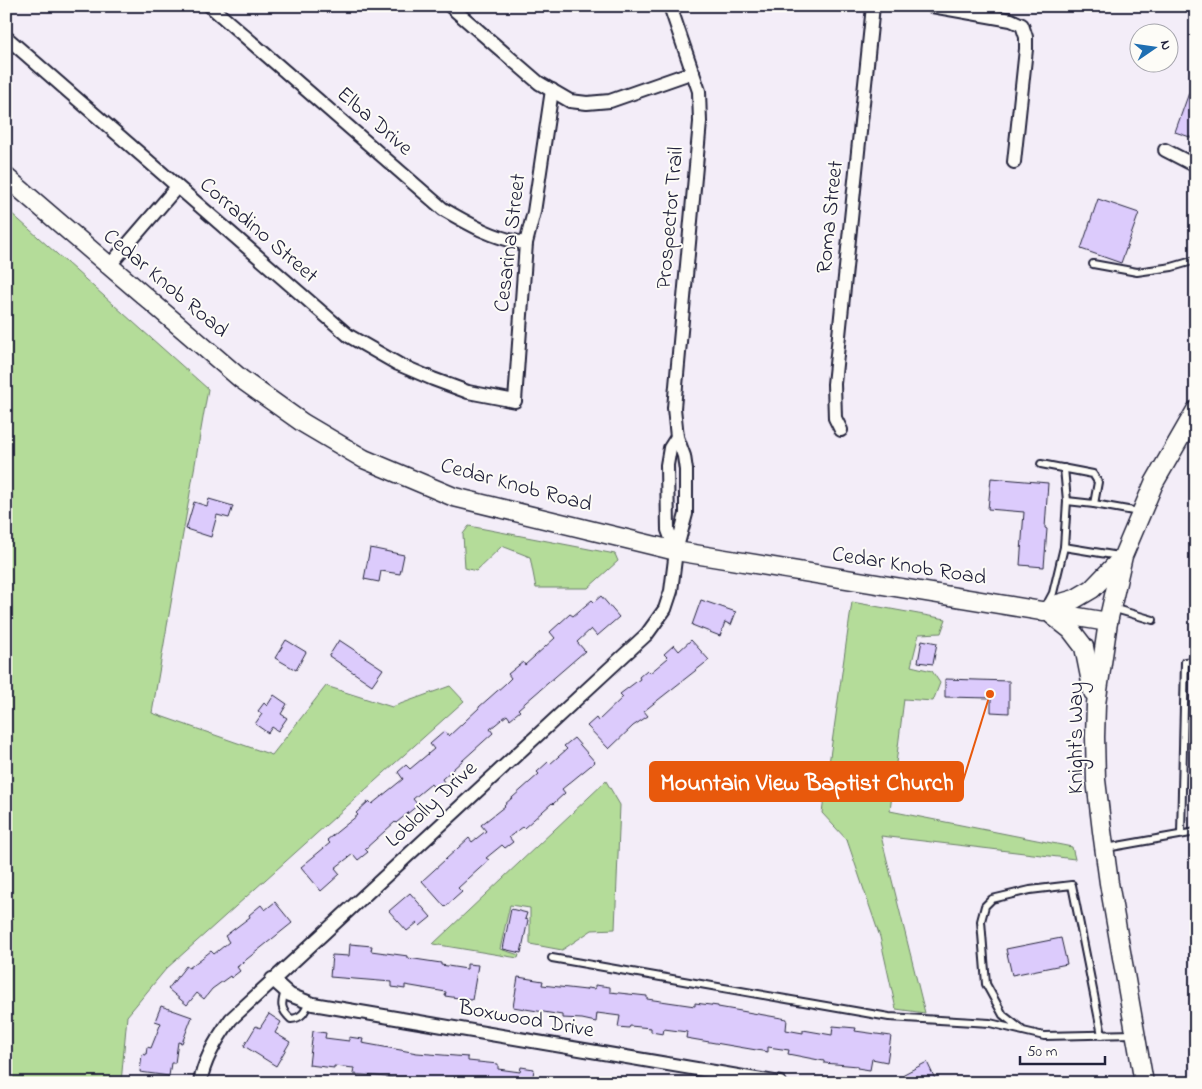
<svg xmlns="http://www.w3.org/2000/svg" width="1202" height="1089" font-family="'Indie Flower',sans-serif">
<rect width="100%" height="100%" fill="#f3edf8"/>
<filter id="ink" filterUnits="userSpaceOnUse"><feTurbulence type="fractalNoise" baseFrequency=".02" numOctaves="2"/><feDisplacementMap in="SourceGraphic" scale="10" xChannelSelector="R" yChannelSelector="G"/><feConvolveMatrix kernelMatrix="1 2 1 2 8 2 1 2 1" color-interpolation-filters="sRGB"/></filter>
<g filter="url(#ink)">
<g fill="#b4dc99" stroke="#6b7f6a">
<path d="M10,212L208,389L152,713L272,755L326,686L392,707L450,686L464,701L166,969L127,1016L121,1083H6V222Z"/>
<path d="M469,526L615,554L618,561L588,588H536L530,557L502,546L476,571L465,568L463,534Z"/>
<path d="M852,602L946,619L941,633L919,634L911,666L932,671L940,683L933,701L904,699L890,811L1072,847L1075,859L881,836L925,1013L896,1009L880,937L847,840L822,813Z"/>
<path d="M606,781L620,805L615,929L592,930L562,950L530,944V908L510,905L500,949L519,955L518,958L433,944Z"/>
</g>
<g fill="#dccbfc" stroke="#22223b">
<path d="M1195,76H1196V139L1175,132Z"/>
<path d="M1098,199L1139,213L1121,263L1081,249Z"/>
<path d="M991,478L1048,483L1045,528L1047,529L1044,567L1020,565L1024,512L988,509Z"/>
<path d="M209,499L233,506L229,518L217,515L211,537L186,529L194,502L207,506Z"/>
<path d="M370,548L404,555L400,574L381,571L379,582L364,579Z"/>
<path d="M601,596L619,617L597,636L591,629L577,642L585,651L518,709L520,711L510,719L507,715L490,729L493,733L442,779L444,782L435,789L431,784L413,799L418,805L396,823L395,822L365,849L368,852L358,860L353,854L335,868L340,874L321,891L301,867L330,843L327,840L358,815L356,813L369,801L372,804L403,779L398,772L406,765L410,769L434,749L430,744L445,731L449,736L479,708V707L505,684L511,678L508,674L523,662L525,665L555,638L550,632L570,614L573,616L592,600L594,602Z"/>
<path d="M701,600L736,612L731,625L725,622L720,636L692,625Z"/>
<path d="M286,640L306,652L296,670L275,658Z"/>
<path d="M339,640L383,669L372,685L329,656Z"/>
<path d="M691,640L709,660L644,711L648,716L633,726L609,749L587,726L596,718L598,721L623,697L620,694L640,679L639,677L647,670L650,673L668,658L664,654L674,645L679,651Z"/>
<path d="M922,640L937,643L933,664L918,662Z"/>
<path d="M945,679L1009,681V713L991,712V698L945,697Z"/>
<path d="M274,695L287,704L281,714L287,718L278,731L272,727L268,733L255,724L262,714L258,711L264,703L267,706Z"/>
<path d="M574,738L595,762L562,789L565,793L553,804L552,803L524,828L523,827L509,837L513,842L505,848L502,845L486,858L489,860L458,888L462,892L445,907L422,881L469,838L472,842L486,831L481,825L505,806L504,805L539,774L537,772L548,762L550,764L567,749L564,746Z"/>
<path d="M410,893L431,917L420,926L417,923L407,931L389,911Z"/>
<path d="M275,902L292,923L237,967L240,971L231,978L230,976L212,989L204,999L197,993L187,1005L168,989L186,966L189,968L211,951L214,954L229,942L225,936L250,917L249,915L261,905L265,910Z"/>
<path d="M511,909L527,913L525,919L528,920L521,953L503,949Z"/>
<path d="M1061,938L1067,964L1012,975L1006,949Z"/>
<path d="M350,944L372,946L371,951L408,956V958L441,963V965L467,969V964L478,965L472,1000L445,996L446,992L405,985V989L392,987V982L330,977L332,955L349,956Z"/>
<path d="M518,977L543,981L542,985L586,990L587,988L595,989V985L610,987V992L647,996V999L695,1006V1003L718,1006V1007L787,1019L786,1030L803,1033V1030L832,1035L833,1026L856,1028L855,1031L891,1036L887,1062L872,1059L870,1070L857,1068L858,1066L824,1063V1061L788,1054L789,1050L768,1047V1052L686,1038L687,1032L664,1029L663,1034L651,1032V1028L630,1026L629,1028L618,1027L620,1016L597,1013L596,1022L582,1019L562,1018V1015L513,1007Z"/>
<path d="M161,1006L192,1017L182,1043L178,1042L175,1063H171L169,1076L140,1072L142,1054L146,1055L147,1047L151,1048L161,1023L155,1021Z"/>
<path d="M269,1014L281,1022L275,1033L290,1042L276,1066L244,1046L256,1026L260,1028Z"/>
<path d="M313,1031L326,1033L325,1038L349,1041V1037L363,1039L362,1043L417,1053L468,1057V1061L498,1064V1069L520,1072L521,1067L534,1069L532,1083H422V1080L405,1077H397V1078L353,1074L354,1068L334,1066V1068L309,1065Z"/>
<path d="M927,1062L937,1083H908L904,1074Z"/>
</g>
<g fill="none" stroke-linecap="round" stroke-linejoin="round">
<defs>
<g id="lane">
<path d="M1093,264L1137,272L1172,267L1196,260"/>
<path d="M1041,464L1093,474L1098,482L1094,504"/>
<path d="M1064,468L1067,501L1064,547L1119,556"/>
<path d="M1067,501L1094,504L1139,512"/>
<path d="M1046,606L1053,593L1064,547"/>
<path d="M1112,608L1153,620"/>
<path d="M1181,834L1185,662L1196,661"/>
<path d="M1106,848L1196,832"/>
<path d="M552,958L889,1017L990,1023L1044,1036L1134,1034"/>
<path d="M285,991C281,1004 280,1009 291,1019C302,1018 305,1012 309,1002"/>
<path d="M1021,1029L1003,1015L986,984L981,921L985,906L992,899L1030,890L1072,885L1102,1035"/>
</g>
<g id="street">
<path d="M210,6L443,209C469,224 496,240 526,243"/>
<path d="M450,6L539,83L570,101L587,103L610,101L693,72"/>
<path d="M932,6L1011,20L1022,25L1026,37V49L1014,162"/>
<path d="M6,37L349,336L398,364L433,379L468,392L515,401L526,243L534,212L552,90"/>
<path d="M1165,150L1196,166"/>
<path d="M109,266L177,187"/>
<path d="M841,430L835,418L834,384L873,6"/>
<path d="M676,551L668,530L667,465L670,448L677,437"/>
<path d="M272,979L290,995L313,1004L780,1083"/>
<path d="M200,1083C204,1059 217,1038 231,1019L647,634L665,609L671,591L676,551L686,514V470L684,456L677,437L674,408L700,122L699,91L670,6"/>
</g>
<g id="secondary">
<path d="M6,177L241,379L303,423L364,459L454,497L676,551L1108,622"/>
<path d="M1043,612L1058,604L1075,599L1092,589L1121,559"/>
<path d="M1052,615L1071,630L1084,647L1093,692"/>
<path d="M1144,1083L1109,883L1102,831L1096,780L1095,737L1096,704L1108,622L1123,556L1154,483L1196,410"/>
</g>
</defs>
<use href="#lane" stroke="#22223b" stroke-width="10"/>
<use href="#street" stroke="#22223b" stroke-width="16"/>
<use href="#secondary" stroke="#22223b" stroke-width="21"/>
<use href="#lane" stroke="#fdfcf7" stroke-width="6"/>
<use href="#street" stroke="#fdfcf7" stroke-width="12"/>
<use href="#secondary" stroke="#fdfcf7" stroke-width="18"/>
</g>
</g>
<g text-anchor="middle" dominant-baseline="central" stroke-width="4" stroke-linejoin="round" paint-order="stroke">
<g font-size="22" fill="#22223b" stroke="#fdfcf7">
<text transform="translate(374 122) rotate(41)">Elba Drive</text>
<text transform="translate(831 217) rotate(-84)">Roma Street</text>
<text transform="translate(671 218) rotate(-85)">Prospector Trail</text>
<text transform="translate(258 231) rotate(41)">Corradino Street</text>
<text transform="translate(511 243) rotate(-83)">Cesarina Street</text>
<text transform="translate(165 284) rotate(40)">Cedar Knob Road</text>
<text transform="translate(516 486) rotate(15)">Cedar Knob Road</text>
<text transform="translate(909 567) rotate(9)">Cedar Knob Road</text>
<text transform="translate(1077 738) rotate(-90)">Knight's Way</text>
<text transform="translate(432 805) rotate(-43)">Loblolly Drive</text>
<text transform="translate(526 1020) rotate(10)">Boxwood Drive</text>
</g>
</g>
<path fill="none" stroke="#e8590c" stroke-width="2" d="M990 694L963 781"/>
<circle fill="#e8590c" stroke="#fdfcf7" stroke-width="2" cx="990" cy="694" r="5"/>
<rect fill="#e8590c" stroke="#e8590c" stroke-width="2" x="650" y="762" width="313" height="39" rx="5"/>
<g font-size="24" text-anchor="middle" font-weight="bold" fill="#fff">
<text x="807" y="790">Mountain View Baptist Church</text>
</g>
<rect width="1202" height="1089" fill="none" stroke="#fdfcf7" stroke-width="25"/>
<rect x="12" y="12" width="1177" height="1064" fill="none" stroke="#22223b" stroke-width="2" filter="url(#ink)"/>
<g transform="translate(1154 48) rotate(77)"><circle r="24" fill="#fdfcf7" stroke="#a5a5ac"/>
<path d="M0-4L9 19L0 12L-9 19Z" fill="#1f6fb2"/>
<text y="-8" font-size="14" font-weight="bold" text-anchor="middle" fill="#22223b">N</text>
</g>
<path d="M1020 1056v8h85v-8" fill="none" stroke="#22223b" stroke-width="2.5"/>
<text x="1027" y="1056" font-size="15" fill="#22223b" stroke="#fdfcf7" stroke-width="4" paint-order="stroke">50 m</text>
</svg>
